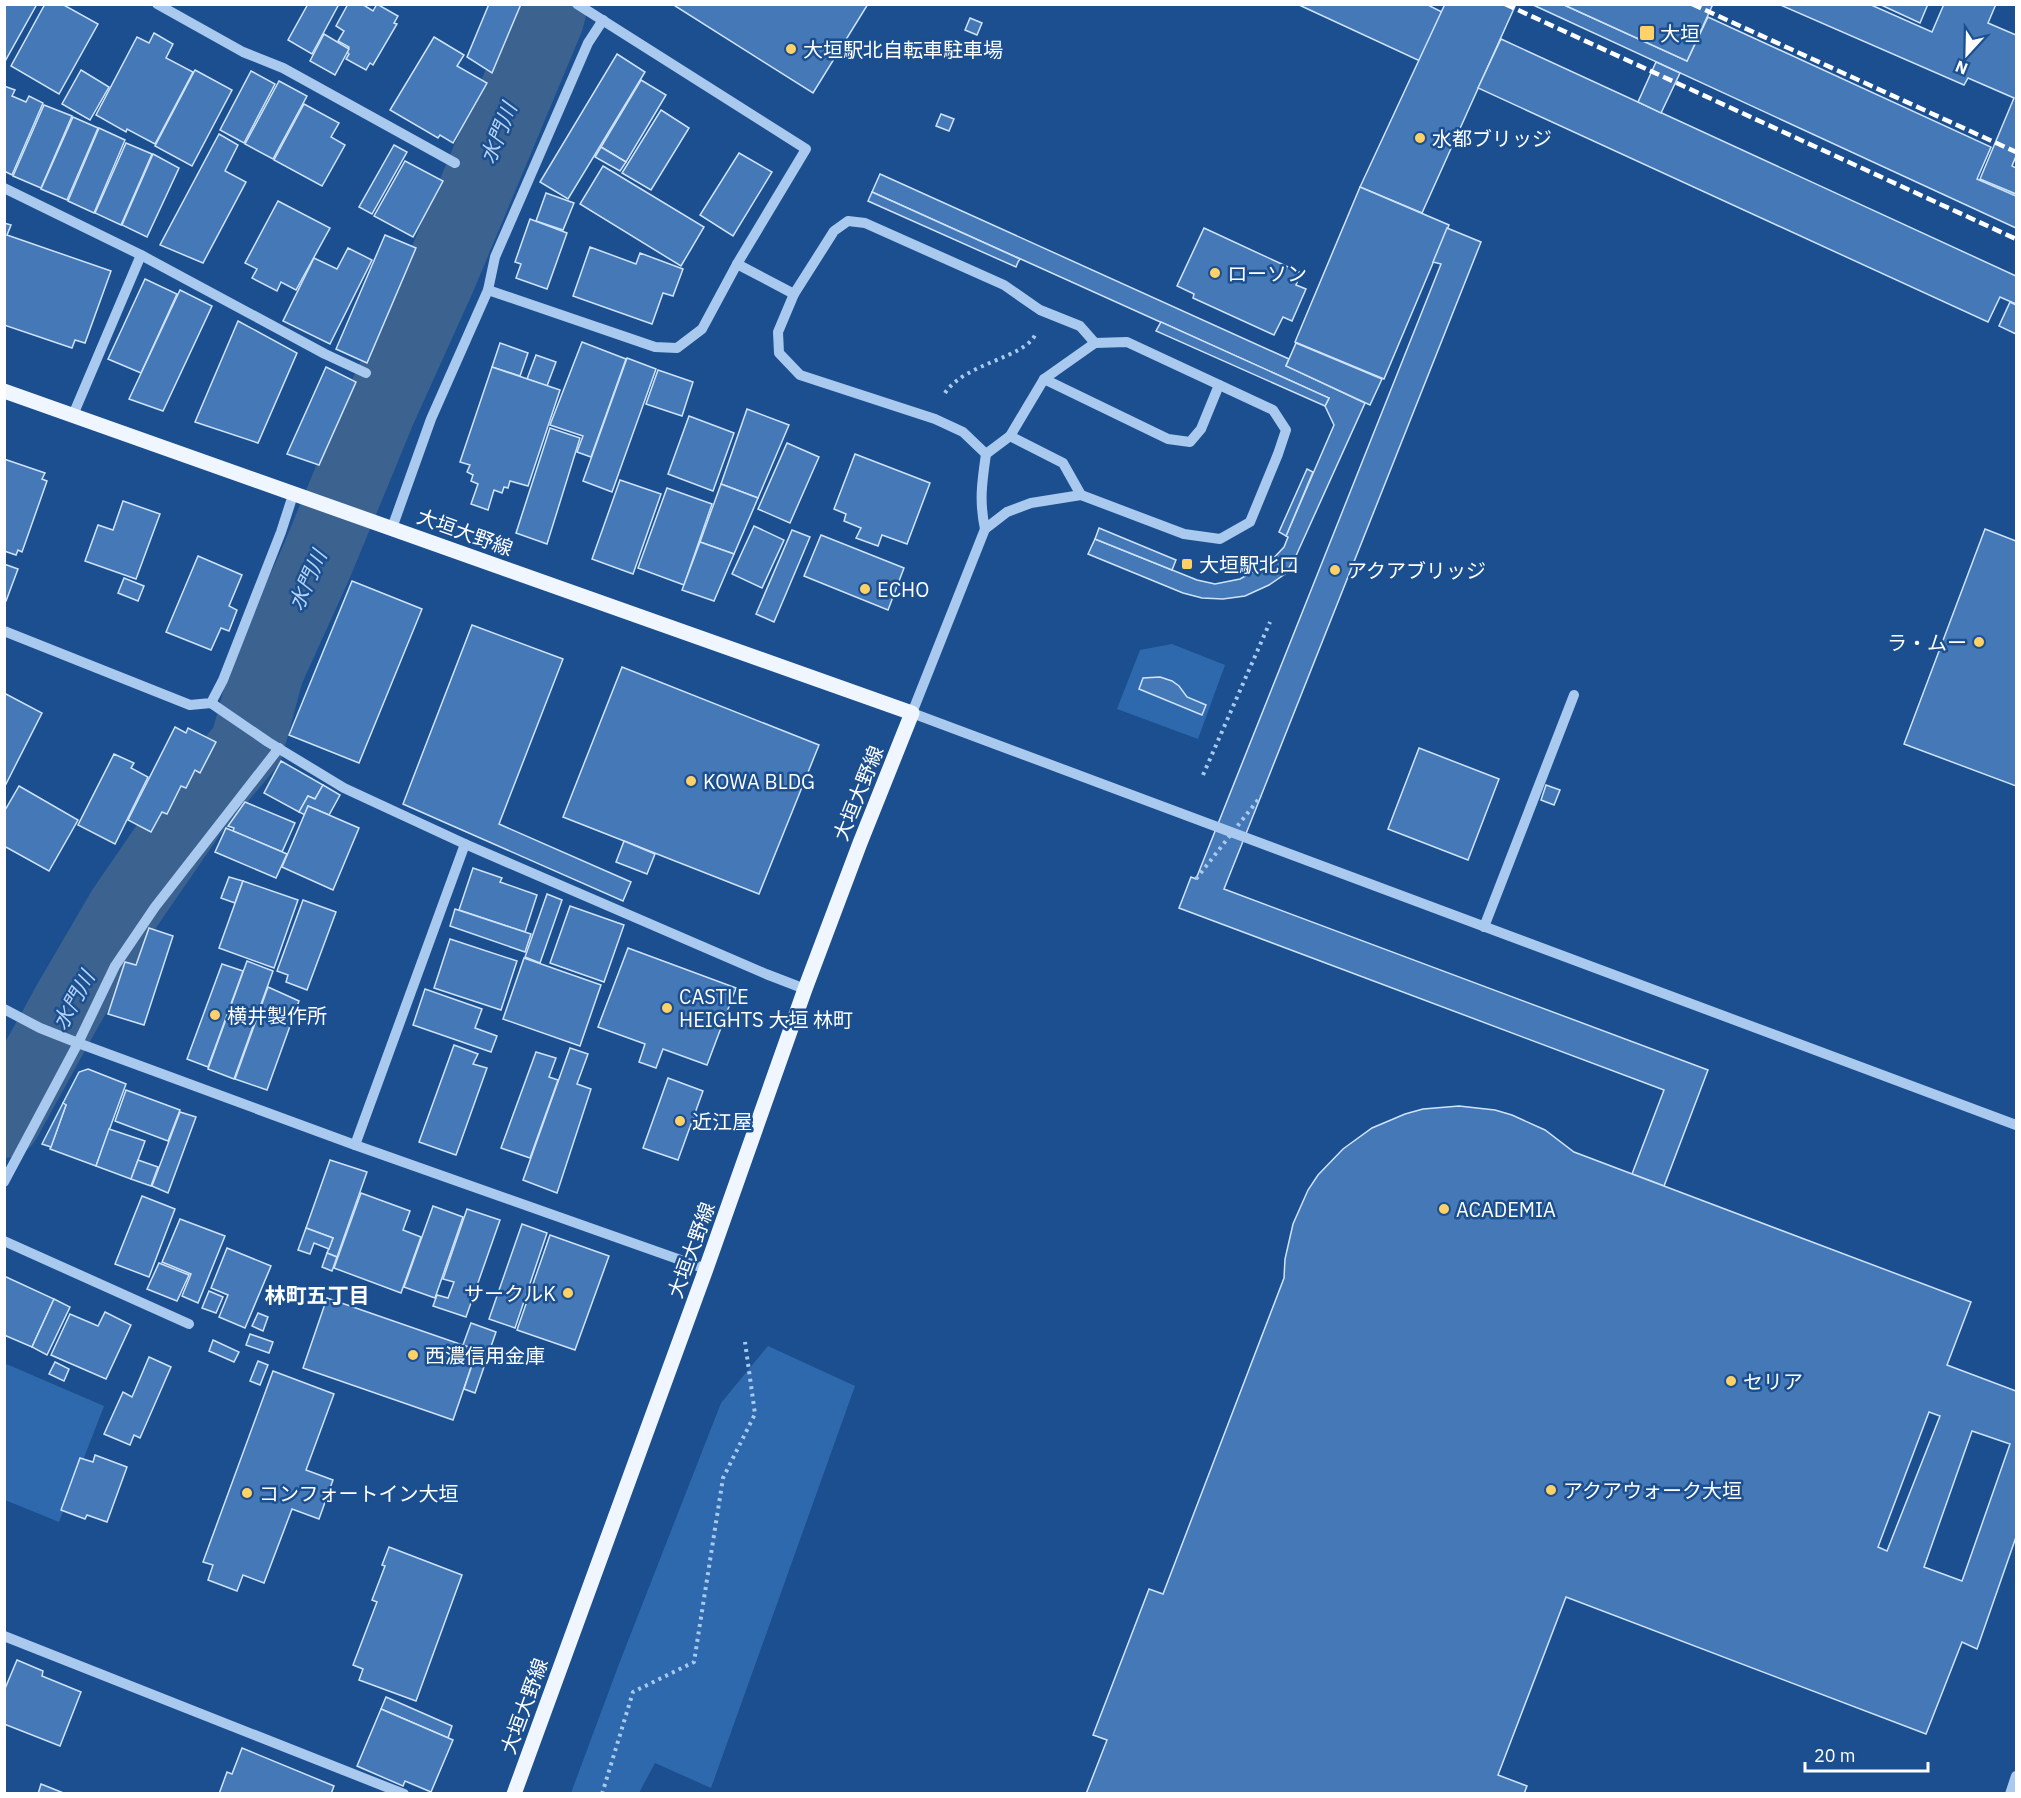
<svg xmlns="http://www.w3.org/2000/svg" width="2021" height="1798" font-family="'IBM Plex Sans','Noto Sans JP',sans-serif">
<rect width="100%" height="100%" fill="#1b4f8f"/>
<g fill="#2e69ad">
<path d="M1172,644L1225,665L1198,739L1117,709L1140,650Z"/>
<path d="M768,1346L855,1386L711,1788L655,1763L639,1793H571L619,1664L721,1403Z"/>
<path d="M4,1363L104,1406L59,1522L5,1500Z"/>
</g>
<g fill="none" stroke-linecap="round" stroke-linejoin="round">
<path stroke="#3c6290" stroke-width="74" d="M4,1121L68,1005L124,909L190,813L247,745L267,671L316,563L380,408L440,275L547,19L551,4"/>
</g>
<g fill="#4478b7" stroke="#cfe3fa" stroke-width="1.5" fill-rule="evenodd">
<path d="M4,4H37L4,63Z"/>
<path d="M45,4H62L98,24L59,94L11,66Z"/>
<path d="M308,4H339L312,54L288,40Z"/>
<path d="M348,4H362L373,11L377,4L398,16L394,23L397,24L373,65L370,63L366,70L346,59L349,54L347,52L349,47L338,41L344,31L336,26Z"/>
<path d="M489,4H521L492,73L467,57Z"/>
<path d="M672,4H868L813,93Z"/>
<path d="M1297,4H1426L1442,12L1420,61Z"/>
<path d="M1445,4H1516L1422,213L1360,187Z"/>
<path d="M1531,4H1562L1687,61L1708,17L1991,147L1977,179L2016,196V228Z"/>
<path d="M1562,4H1713L1687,61Z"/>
<path d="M1778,4H1869L1932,32L1944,4H1996L1988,23L2016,35V156L2012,166L2016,168V194L1980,179L2014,98L1968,78L1964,85Z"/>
<path d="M1879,4H1928L1920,23Z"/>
<path d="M970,18L982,23L977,35L965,30Z"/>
<path d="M154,33L173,44L166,58L193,72L155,144L127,129L126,132L96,115L137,37L149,43Z"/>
<path d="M324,34L349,49L335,75L310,61Z"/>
<path d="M434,37L464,55L457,66L487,83L453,143L440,135L438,138L390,110Z"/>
<path d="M1501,39L2016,276V304L2000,297L1988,322L1478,88Z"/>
<path d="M617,54L645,72L568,199L540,182Z"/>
<path d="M1656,62L1680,73L1661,113L1638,102Z"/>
<path d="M81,70L109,87L90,120L62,104Z"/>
<path d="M195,70L232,90L192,166L155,146Z"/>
<path d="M251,71L275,84L244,143L220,130Z"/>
<path d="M641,80L666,95L626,162L601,147Z"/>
<path d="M279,81L307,96L273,159L245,144Z"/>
<path d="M4,86L15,90L12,96L26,102L29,96L43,103L12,175L4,171Z"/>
<path d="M304,104L339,123L331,137L345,145L322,186L274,160Z"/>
<path d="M44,105L72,116L41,188L13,176Z"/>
<path d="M661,110L689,128L651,190L622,173Z"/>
<path d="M941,114L954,119L949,131L936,126Z"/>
<path d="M73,117L98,128L67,200L41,189Z"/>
<path d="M99,128L125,140L94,213L68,201Z"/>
<path d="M219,134L238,145L225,171L246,182L203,263L160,245Z"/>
<path d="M126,143L152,154L121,225L95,213Z"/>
<path d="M394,145L407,152L372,214L359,207Z"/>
<path d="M601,147L626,162L620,171L595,157Z"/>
<path d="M739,153L772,172L733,236L700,215Z"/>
<path d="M153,154L179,168L147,237L122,225Z"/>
<path d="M405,161L443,181L413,237L374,216Z"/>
<path d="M603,166L704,227L681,266L580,204Z"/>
<path d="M880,174L1289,359L1286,366L1365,403L1295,558L1285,574L1269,585L1245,596L1223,599L1202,598L1183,593L1088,554L1095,539L1197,580L1215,584L1240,579L1269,563L1284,547L1288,537L1286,536L1334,425L1325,406L1329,398L872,192Z"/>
<path d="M1360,187L1449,225L1384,379L1295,342Z"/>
<path d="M872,192L1020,259L1018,262L1016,267L868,201Z"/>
<path d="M546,193L574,203L563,230L536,221Z"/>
<path d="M278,201L330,228L296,290L281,282L277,291L252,278L257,269L245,263Z"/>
<path d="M530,219L567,233L547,289L516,278L521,264L515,262Z"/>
<path d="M4,223L11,225L7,235L111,271L85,343L75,340L72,348L4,325Z"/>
<path d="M1204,228L1301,273L1296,285L1306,289L1292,321L1283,317L1274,335L1193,298L1194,294L1177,286Z"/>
<path d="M1447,228L1481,242L1224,889L1708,1070L1664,1186L1632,1174L1664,1090L1179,908L1191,877L1196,879L1441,264L1433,262Z"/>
<path d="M385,235L416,248L367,363L336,349Z"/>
<path d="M590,247L636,264L640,253L683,269L673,296L663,293L652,324L573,296Z"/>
<path d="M348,248L372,260L330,344L283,321L314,258L337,269Z"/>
<path d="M145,279L177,294L141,373L108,359Z"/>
<path d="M180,290L212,306L163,411L129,399Z"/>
<path d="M2010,302L2016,305V334L1999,326Z"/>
<path d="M238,321L297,353L258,443L195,422Z"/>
<path d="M1161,322L1329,398L1325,406L1156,331Z"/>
<path d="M582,342L626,359L591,457L577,452L583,436L550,425Z"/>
<path d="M500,343L528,353L520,376L492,367Z"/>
<path d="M1296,343L1382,379L1370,405L1286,366Z"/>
<path d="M536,355L556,362L547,386L527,379Z"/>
<path d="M627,358L656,369L612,492L583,481Z"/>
<path d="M326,367L356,382L319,465L287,454Z"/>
<path d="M492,367L560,390L528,486L510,481L508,488L504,487L502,493L494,490L488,510L471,504L478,484L471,481L473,475L467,472L470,465L460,462Z"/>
<path d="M658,370L693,382L682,416L646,404Z"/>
<path d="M747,409L789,425L758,498L721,484Z"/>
<path d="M689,416L734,433L713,491L668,474Z"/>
<path d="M550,428L580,438L547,544L516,533Z"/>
<path d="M787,443L819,457L790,523L758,509Z"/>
<path d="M855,454L930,483L907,544L882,535L878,546L856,538L861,528L844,521L846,514L834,509Z"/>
<path d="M4,459L45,473L42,479L47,481L22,552L18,550L16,555L4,551Z"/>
<path d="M1307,469L1313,472L1286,536L1279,532Z"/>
<path d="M620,480L661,494L633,574L592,559Z"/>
<path d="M721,484L758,498L734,554L700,542Z"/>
<path d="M667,488L712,504L684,585L638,568Z"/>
<path d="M123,501L160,514L136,579L85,561L98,525L113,530Z"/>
<path d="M754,526L784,540L762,588L732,574Z"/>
<path d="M1099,528L1176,560L1172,570L1095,539Z"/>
<path d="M1985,529L2016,541V786L1904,744Z"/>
<path d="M792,530L810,537L774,622L756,614Z"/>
<path d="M821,535L904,568L888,610L804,576Z"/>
<path d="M700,542L734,554L714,601L682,590Z"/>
<path d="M198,556L242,575L229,606L237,610L229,631L221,628L211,650L166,632Z"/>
<path d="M4,564L18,569L6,601H4Z"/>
<path d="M124,578L144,586L138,601L118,593Z"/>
<path d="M352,581L422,609L359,763L289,735Z"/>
<path d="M472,625L563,659L499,824L631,882L623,901L403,804Z"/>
<path d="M622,667L819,745L759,894L563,817Z"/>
<path d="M1160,677L1172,681L1179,686L1187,697L1206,705L1202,715L1139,689L1143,678Z"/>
<path d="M4,693L42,713L6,784L4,783Z"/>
<path d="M175,727L186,733L188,728L216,742L200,773L195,770L186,788L181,786L167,814L162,812L151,832L128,820Z"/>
<path d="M1419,748L1499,779L1468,860L1388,829Z"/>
<path d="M114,754L134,763L131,768L148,777L115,844L78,825Z"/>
<path d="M281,761L323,785L315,799L308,796L299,812L264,793Z"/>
<path d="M323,785L340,795L329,815L308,806L305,815L299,812L308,796L315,799Z"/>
<path d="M1546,785L1560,790L1554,805L1541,800Z"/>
<path d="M19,786L78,820L49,871L4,846V812Z"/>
<path d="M245,802L295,823L282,852L233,831L234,828L228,826Z"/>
<path d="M308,806L359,828L333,890L282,867Z"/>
<path d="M226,828L287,854L276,878L215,852Z"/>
<path d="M624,841L655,854L647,874L616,862Z"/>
<path d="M473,868L502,878L500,882L537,895L525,932L459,910Z"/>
<path d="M229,877L243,881L235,903L221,898Z"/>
<path d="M243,881L298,900L274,968L219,948Z"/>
<path d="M547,894L562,900L540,963L525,957Z"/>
<path d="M303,900L336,912L307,990L286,982L288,975L277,971Z"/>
<path d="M570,906L624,925L604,982L550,963Z"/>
<path d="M455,909L531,934L525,952L450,926Z"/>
<path d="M149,928L173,936L144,1025L108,1014L125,962L136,965Z"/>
<path d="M450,939L517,961L501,1010L434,988Z"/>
<path d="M628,948L736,988L707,1065L663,1049L656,1068L639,1062L645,1044L598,1027Z"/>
<path d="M524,958L601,985L580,1046L503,1019Z"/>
<path d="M247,961L273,971L234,1079L208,1069Z"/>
<path d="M222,964L243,971L208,1067L187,1059Z"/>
<path d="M268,987L299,1001L267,1090L235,1079Z"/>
<path d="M425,989L482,1009L475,1028L497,1036L491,1052L413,1025Z"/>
<path d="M454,1045L478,1054L473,1064L487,1068L456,1155L419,1142Z"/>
<path d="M570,1048L588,1054L577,1084L591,1089L557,1193L523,1180Z"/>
<path d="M536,1052L556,1058L549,1077L558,1080L530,1158L501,1148Z"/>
<path d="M88,1069L126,1084L96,1166L50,1149L66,1105L63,1103L79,1072Z"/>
<path d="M668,1078L703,1091L678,1160L643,1148Z"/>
<path d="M126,1090L180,1110L168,1141L115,1121Z"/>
<path d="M63,1103L66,1105L51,1147L42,1144Z"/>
<path d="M1459,1106L1495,1110L1512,1115L1545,1130L1574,1152L1971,1302L1947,1365L2016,1391V1537L1977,1649L1962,1642L1926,1734L1566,1597L1498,1775L1527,1786L1524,1794H1086L1107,1740L1093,1735L1149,1589L1163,1594L1284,1278L1285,1259L1293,1224L1308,1190L1318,1175L1343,1149L1372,1128L1405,1114L1423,1109ZM1929,1412L1940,1416L1887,1551L1878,1547ZM1972,1431L2010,1444L1962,1581L1924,1567Z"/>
<path d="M180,1112L196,1117L168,1193L152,1186Z"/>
<path d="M109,1129L145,1141L131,1179L96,1166Z"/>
<path d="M138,1160L158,1167L151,1186L131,1179Z"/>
<path d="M330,1160L367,1172L337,1257L327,1253L333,1238L306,1228Z"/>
<path d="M361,1193L410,1211L403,1230L421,1237L401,1293L334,1268Z"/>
<path d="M142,1196L175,1209L149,1277L115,1264Z"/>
<path d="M433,1206L463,1217L435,1298L404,1287Z"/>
<path d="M467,1209L500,1220L466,1317L433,1306L437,1295L448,1298L454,1282L443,1279Z"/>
<path d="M180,1219L225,1236L198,1303L182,1296L191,1274L162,1262Z"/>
<path d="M522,1224L547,1233L515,1328L489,1319Z"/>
<path d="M306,1228L333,1238L329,1249L314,1243L310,1254L298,1250Z"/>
<path d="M550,1235L609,1256L575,1350L517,1330Z"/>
<path d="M227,1248L271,1266L245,1328L219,1317L228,1295L211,1288Z"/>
<path d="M327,1253L337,1257L332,1271L322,1267Z"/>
<path d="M159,1263L189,1275L177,1301L147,1289Z"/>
<path d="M4,1276L54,1299L32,1347L4,1335Z"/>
<path d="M209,1291L223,1297L216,1313L202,1308Z"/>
<path d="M327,1298L477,1350L453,1420L303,1368Z"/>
<path d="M54,1299L70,1307L47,1355L32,1347Z"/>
<path d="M105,1312L131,1325L106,1379L51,1355L70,1314L98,1326Z"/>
<path d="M258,1313L268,1317L263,1331L252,1326Z"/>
<path d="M471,1323L496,1332L475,1393L464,1389L477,1350L463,1345Z"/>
<path d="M250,1334L273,1342L269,1353L246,1345Z"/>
<path d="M213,1340L239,1352L234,1362L209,1351Z"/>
<path d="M149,1357L171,1367L140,1438L134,1435L130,1445L104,1434L123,1392L132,1397Z"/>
<path d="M258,1361L268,1365L260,1385L250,1381Z"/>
<path d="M55,1362L69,1369L64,1381L49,1374Z"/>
<path d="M273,1371L334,1394L306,1470L333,1480L319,1519L292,1509L264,1583L243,1575L237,1591L208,1580L213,1565L203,1562Z"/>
<path d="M95,1455L127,1467L107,1522L87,1515L85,1519L61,1510L80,1458L93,1462Z"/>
<path d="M389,1547L462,1575L416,1701L359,1680L363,1669L353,1665L377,1602L372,1600L385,1566L382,1565Z"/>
<path d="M17,1660L43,1671L42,1676L81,1692L60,1746L4,1724V1691Z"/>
<path d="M386,1697L452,1726L448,1738L381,1709Z"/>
<path d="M381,1709L453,1740L431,1792L405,1781L403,1786L357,1766Z"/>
<path d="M242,1748L334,1786L331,1794H219L227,1772L232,1774Z"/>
<path d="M41,1784L66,1794H38Z"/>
</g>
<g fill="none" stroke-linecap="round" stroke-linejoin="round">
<g stroke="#a9c9ee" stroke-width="4" stroke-dasharray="3 4.5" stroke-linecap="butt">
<path d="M945,393C965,363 1024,358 1035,335"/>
<path d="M1203,775L1270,622"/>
<path d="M602,1794L633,1692L694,1662L723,1478L755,1414L745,1342"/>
</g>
<g stroke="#a9c9ee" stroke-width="10">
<path d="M157,4L243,52L283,68L455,163"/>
<path d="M4,188L141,255L325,354L366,373"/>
<path d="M737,264L794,294"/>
<path d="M488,290L495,257L588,43L603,20"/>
<path d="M1044,379L1168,439L1190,442L1201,429L1219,385"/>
<path d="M73,415L141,255"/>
<path d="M1010,436L1063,463L1081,495"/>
<path d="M986,454L1010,436L1044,379L1095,343L1127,342L1273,410L1286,430L1278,454L1250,522L1220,539L1184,534L1081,495L1031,503L1007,512L985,529L912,713L2016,1125"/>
<path d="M392,528L431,419L488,290L655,347L677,348L702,329L737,264L806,149L577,4"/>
<path d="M985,529C979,501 982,482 986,454L963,432L935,419L800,375L779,353L778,332L794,294L834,231L848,221L865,223L1004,285L1040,310L1080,326L1095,343"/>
<path d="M4,631L190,705L211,703L223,680L281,532L293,495"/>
<path d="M211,703L268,742L344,788L465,844L766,974L805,989"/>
<path d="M1484,927L1574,695"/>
<path d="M4,1009L40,1028L78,1043L355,1145L706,1269"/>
<path d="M355,1145L465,844"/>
<path d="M4,1182L78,1043L115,966L155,907L279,748"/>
<path d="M4,1241L189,1324"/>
<path d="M4,1636L404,1794"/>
<path d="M2010,1794L2016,1776"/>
</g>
<path stroke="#f0f6ff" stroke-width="15" d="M4,391L912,713L860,843L805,989L706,1269L514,1794"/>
<g stroke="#fff" stroke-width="4.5" stroke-dasharray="10 4.5" stroke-linecap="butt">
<path d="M1505,4L2016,239"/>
<path d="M1692,4L2016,152"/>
</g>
<path stroke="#a9c9ee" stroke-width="4" stroke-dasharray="3 4.5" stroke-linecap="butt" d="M1196,879L1261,796"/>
</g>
<g fill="#ffd166" stroke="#1b4f8f" stroke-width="2">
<rect x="1639" y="25" width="16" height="16" rx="3"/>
<circle cx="791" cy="49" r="6"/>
<circle cx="1420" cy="138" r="6"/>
<circle cx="1215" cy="273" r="6"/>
<rect x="1181" y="558" width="12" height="12" rx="3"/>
<circle cx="1335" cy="570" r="6"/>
<circle cx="865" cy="589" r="6"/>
<circle cx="1979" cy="642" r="6"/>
<circle cx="691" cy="781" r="6"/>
<circle cx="667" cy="1008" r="6"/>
<circle cx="215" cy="1015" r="6"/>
<circle cx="680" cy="1121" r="6"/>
<circle cx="1444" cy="1209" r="6"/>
<circle cx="568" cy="1293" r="6"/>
<circle cx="413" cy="1355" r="6"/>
<circle cx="1731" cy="1381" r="6"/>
<circle cx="1551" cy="1490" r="6"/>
<circle cx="247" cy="1493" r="6"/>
</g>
<g text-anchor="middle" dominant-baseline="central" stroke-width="5" stroke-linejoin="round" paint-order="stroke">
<g font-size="20" fill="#fff" stroke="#1b4f8f" text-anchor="start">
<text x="1660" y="33">大垣</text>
<text x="803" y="49">大垣駅北自転車駐車場</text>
<text x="1432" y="138">水都ブリッジ</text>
<text x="1227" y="273">ローソン</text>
<text x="1199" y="564">大垣駅北口</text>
<text x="1347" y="570">アクアブリッジ</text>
<text x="877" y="589">ECHO</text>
<text x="1967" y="642" text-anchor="end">ラ・ムー</text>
<text x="703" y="781">KOWA BLDG</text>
<text x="679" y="996">CASTLE<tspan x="679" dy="23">HEIGHTS 大垣 林町</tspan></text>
<text x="227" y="1015">横井製作所</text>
<text x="692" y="1121">近江屋</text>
<text x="1456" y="1209">ACADEMIA</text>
<text x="556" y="1293" text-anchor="end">サークルK</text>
<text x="425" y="1355">西濃信用金庫</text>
<text x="1743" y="1381">セリア</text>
<text x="1563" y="1490">アクアウォーク大垣</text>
<text x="259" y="1493">コンフォートイン大垣</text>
</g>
<g font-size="20" fill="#fff" stroke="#1b4f8f">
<text transform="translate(465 532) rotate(20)">大垣大野線</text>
<text transform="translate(858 793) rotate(-68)">大垣大野線</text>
<text transform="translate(691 1250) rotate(-70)">大垣大野線</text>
<text transform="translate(524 1706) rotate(-70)">大垣大野線</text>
</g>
<g font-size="21" font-style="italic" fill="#b5d3f5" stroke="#1b4f8f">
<text transform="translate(498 133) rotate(-68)">水門川</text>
<text transform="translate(307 580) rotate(-66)">水門川</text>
<text transform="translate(73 1000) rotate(-61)">水門川</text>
</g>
<g font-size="21" font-weight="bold" fill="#fff" stroke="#1b4f8f">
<text x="317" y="1295">林町五丁目</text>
</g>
</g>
<rect width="2021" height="1798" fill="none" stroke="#ffffff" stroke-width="12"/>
<g transform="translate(1967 54) rotate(202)" stroke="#1b4f8f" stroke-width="4.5" paint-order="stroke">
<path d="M0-4.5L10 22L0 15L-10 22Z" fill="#ffffff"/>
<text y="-9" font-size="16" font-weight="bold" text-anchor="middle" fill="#ffffff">N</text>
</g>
<path d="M1805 1762v9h123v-9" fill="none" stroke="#ffffff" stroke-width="3"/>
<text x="1814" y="1762" font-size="18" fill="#ffffff" stroke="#1b4f8f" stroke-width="4.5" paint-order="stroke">20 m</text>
</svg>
